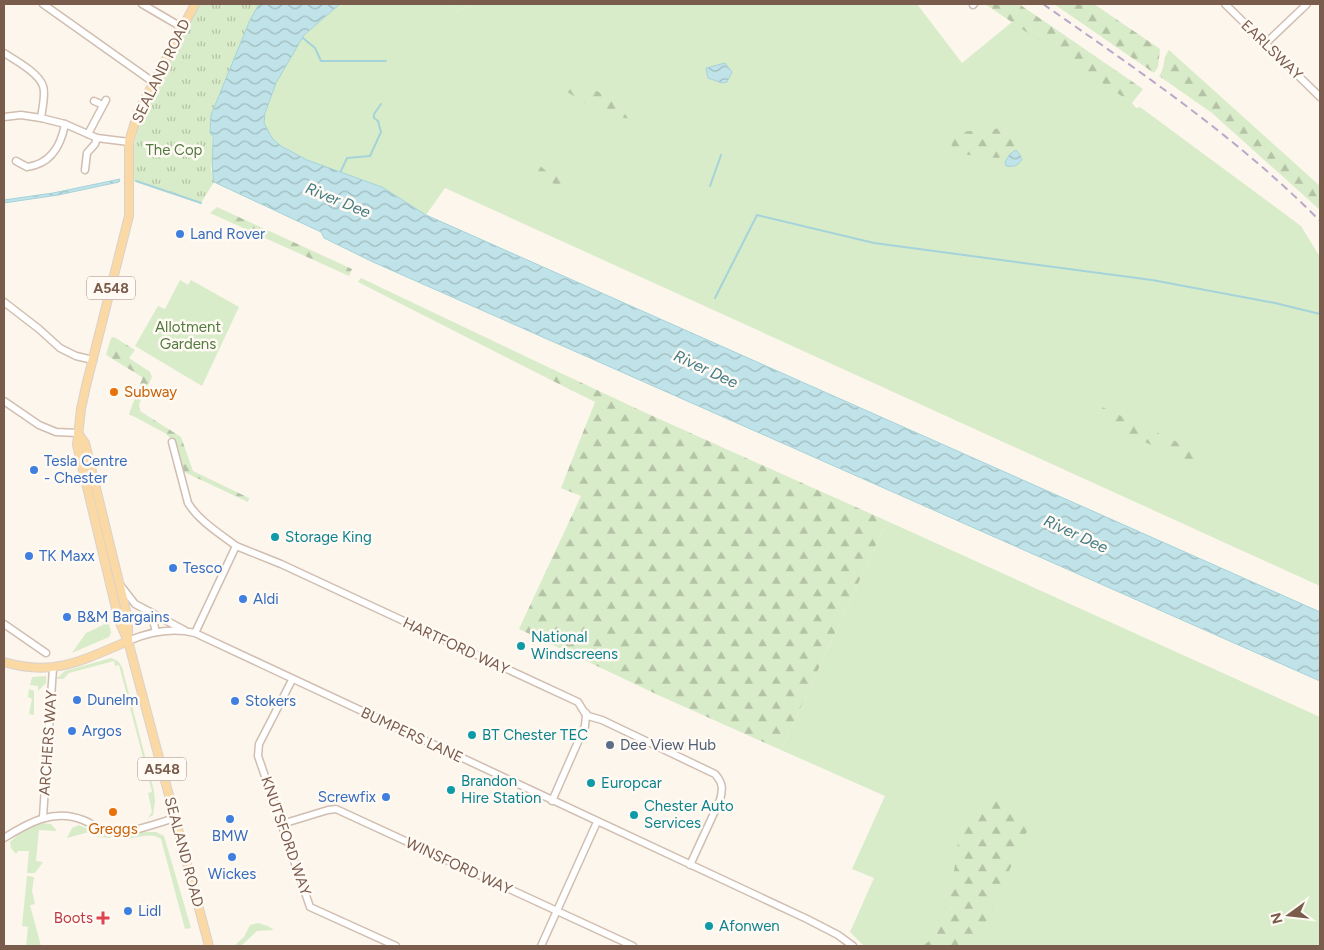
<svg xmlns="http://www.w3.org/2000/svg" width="1324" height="950" font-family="Figtree,sans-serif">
<defs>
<pattern id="forest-firs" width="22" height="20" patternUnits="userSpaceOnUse" patternTransform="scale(1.25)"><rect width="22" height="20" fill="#d8ecc9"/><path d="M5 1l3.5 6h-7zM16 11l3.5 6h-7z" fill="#b4c2a5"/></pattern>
<pattern id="park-tufts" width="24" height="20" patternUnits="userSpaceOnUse" patternTransform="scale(1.25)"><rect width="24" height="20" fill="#d8ecc9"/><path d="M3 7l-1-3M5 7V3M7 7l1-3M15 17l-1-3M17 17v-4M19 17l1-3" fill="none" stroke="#b4c2a5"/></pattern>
<pattern id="water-waves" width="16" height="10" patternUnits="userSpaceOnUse" patternTransform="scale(1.25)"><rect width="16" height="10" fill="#bfe3e8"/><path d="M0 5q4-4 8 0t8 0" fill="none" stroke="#a0bbbe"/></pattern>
</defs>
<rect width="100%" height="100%" fill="#fdf6ec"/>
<g fill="#d8ecc9">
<path d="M340,4H451L457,12L474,4H917L962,63L1012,22L1081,67L1132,103L1136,108L1140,107L1301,226L1320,257V586L445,188L426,215L382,187L307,160L281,146L272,138L263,122L265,113L276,83L304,35Z"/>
<path d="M361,278L550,368L547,378L358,282Z"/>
<path d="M180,280L188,285L191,280L239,307L202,386L135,346L158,306L165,309Z"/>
<path d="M887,521L1320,717V946H864L850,932L874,878L852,869L885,796L781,750Z"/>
<path d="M108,619L111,633L109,637L72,653L86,633L103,625Z"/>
<path d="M111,658L118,661L122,667L154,791L155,801L153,815L142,822L148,818L152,812L148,793L152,792L119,665L115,666L114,661L69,673L63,679H56L65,671Z"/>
<path d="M46,676V683L38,691V686L30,685L32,677Z"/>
<path d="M29,689L34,691V715L29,714L32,699L28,697Z"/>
<path d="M42,823L51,824L57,831L39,830L36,861L43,862L35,873H27L29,851H18L16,854L11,848L10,842L21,832Z"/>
<path d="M79,825L103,835L111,836L110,838L99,837L89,832L67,838L72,828Z"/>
<path d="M146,832H156L164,836L191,928L185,929L161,839C151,831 135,839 123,839V836Z"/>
<path d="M27,876L34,877L32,891L35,904L30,905L41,946H26L28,927L22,926Z"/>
<path d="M258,923L268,926L274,930L257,931L241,946H234L244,937L250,925Z"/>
</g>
<g fill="url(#forest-firs)">
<path d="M451,4H474L457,12Z"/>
<path d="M985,4H1019L1143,89L1132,103Z"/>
<path d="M1054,4H1094L1160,49L1158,67L1154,73Z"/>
<path d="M1169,50L1320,186V210L1212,113L1159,76C1166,67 1162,58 1169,50Z"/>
<path d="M587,87L624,103L634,119C604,117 589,105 564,90Z"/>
<path d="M1015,127L1019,133L1016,150L1010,154L1008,157C989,159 973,156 955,152L951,144L952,138L960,132Z"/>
<path d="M537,163L546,171L564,179L566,184C552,188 542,176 532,168L533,164Z"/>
<path d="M217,207L352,269L349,276L210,213Z"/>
<path d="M114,337L135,350L129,358L150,372L152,377L139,404L140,411L181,437L193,471L249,498L248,502L184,472L177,445L165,433L129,414L142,379V377L106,355L111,338Z"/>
<path d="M550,368L646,413L887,521L781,750L658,695L519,629L581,496L561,488L595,402L547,378Z"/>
<path d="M1102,407L1203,454V463L1196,464L1186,462L1100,420L1096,414L1097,408Z"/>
<path d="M983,798L1012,804L1029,827L975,946H923L934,937L951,893L961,822Z"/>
</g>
<path fill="url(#park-tufts)" d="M200,4H259L250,20L211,115L213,158L211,169L214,182L201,203L131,180V158L141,115Z"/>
<g fill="url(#water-waves)" stroke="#a5d3da">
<path d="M259,4H340L304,35L276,83L265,113L264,123L272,138L281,146L307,160L382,187L426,215L1320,612V681L373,262L324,238L321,232L214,182C211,167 213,151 213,136L210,133L211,115L250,20Z"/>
<path d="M725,63L732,72L727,82L722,83L708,78L706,68Z"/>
<path d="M1016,150L1020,155L1022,160C1017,166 1014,167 1006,166L1005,162L1010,154Z"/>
<path d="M120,179L119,182L58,195L4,203V200L53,193Z"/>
</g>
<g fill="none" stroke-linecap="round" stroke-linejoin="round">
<g stroke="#a5d3da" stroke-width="2">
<path d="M303,38L315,48L321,61H386"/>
<path d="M341,171L347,158L370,156L381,132L378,121L374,118V114L381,104"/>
<path d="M136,181L201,203"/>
<path d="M710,186L721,155"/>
<path d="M715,298L757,215L874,243L1152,280L1275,303L1320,314"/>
</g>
<defs>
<g id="minor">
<path d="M43,4L153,82"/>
<path d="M142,4L183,28"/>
<path d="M1225,4L1320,97"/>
<path d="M973,5L974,4"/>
<path d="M1266,43L1307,4"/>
<path d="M4,53C15,60 39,73 43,86C46,94 42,109 41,118"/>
<path d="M94,101L103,105"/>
<path d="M4,117L21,115L41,118L65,124L97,138L129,142"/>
<path d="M88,134L106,100"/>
<path d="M16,161L27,167C50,164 61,146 65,124"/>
<path d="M85,170L87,153L95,144L97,138"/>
<path d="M4,302L39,329L60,348L76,356L93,360"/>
<path d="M4,401L39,425L56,432L78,433"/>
<path d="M172,442L188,503C199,521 219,533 236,546L195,633"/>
<path d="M236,546L281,564L578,702L586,715L585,726L552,801"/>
<path d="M121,586L135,604L184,630"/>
<path d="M151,612L156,632"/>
<path d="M4,624L46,653"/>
<path d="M128,641C149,632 171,627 195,633L807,919L838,935L853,946"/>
<path d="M292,680L259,744L258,756L310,907L396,946"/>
<path d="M586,713L588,716L602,720L715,774C723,783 723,789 720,800L690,865"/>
<path d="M43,817L53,668"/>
<path d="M282,824L328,810L336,809L633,946"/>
<path d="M4,838C28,823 54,808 83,820C93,824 103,832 115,832C135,832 155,824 175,818"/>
<path d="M541,946L597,822"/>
</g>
<g id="major">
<path d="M195,4L138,112L129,142V216L86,386L81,409L77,445L119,621L128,641L209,946"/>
<path d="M78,433L85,443L128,619V639"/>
<path d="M4,662C54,677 83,660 128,641"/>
</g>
</defs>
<use href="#minor" stroke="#d1beb0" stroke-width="9"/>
<use href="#major" stroke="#dad1cd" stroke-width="10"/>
<use href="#minor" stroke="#fff" stroke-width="6"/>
<use href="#major" stroke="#fbd9a5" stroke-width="8"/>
<path stroke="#b9a8c9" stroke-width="2" stroke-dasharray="8 5" stroke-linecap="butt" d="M1043,4C1139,71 1237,137 1320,221"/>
</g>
<g fill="#3f7fe0" stroke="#fffaf3" stroke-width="2">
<circle cx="180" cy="234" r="5"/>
<circle cx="34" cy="470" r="5"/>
<circle cx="29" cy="556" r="5"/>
<circle cx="173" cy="568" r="5"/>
<circle cx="243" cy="599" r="5"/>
<circle cx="67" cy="617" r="5"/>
<circle cx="77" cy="700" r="5"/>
<circle cx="235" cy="701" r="5"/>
<circle cx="72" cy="731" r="5"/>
<circle cx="386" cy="797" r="5"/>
<circle cx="230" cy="819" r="5"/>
<circle cx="232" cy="857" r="5"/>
<circle cx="128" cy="911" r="5"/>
</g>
<g fill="#e8710a" stroke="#fffaf3" stroke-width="2">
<circle cx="114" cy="392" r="5"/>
<circle cx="113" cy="812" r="5"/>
</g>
<g fill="#0f9aa8" stroke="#fffaf3" stroke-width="2">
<circle cx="275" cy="537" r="5"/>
<circle cx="521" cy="646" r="5"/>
<circle cx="472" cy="735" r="5"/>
<circle cx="591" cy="783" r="5"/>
<circle cx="451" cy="790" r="5"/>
<circle cx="634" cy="815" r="5"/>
<circle cx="709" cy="926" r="5"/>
</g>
<circle fill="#5c6f8a" stroke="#fffaf3" stroke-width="2" cx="610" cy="745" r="5"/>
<path fill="#e0444e" stroke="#fffaf3" stroke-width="2" d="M100.5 910.5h5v5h5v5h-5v5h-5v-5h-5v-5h5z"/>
<g text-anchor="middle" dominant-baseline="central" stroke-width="5" stroke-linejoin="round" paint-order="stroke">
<g fill="#fffaf3" stroke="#a28b7f" stroke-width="1">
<rect x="87" y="276.5" width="48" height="23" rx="4"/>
<rect x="138" y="757.5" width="48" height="23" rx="4"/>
</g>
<g font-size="14" font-weight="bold" fill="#7a5c4d">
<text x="111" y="288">A548</text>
<text x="162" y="769">A548</text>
</g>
<g font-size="15" fill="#7a5c4d" stroke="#fffaf3">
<text transform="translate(1272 50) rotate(44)">EARLSWAY</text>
<text transform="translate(161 71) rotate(-64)">SEALAND ROAD</text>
<text transform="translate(456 646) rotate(25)">HARTFORD WAY</text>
<text transform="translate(412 735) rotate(25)">BUMPERS LANE</text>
<text transform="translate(48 743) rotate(-86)">ARCHERS WAY</text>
<text transform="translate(286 836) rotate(71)">KNUTSFORD WAY</text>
<text transform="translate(184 852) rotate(75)">SEALAND ROAD</text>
<text transform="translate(459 866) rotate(25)">WINSFORD WAY</text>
</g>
<g font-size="15" fill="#537a41" stroke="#fffaf3">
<text x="174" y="150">The Cop</text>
<text x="188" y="327">Allotment<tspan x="188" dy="17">Gardens</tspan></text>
</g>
<g font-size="15" fill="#366cbe" stroke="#fffaf3" text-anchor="start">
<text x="190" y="234">Land Rover</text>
<text x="44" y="461">Tesla Centre<tspan x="44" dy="17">- Chester</tspan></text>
<text x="39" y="556">TK Maxx</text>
<text x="183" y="568">Tesco</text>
<text x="253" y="599">Aldi</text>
<text x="77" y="617">B&amp;M Bargains</text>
<text x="87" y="700">Dunelm</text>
<text x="245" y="701">Stokers</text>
<text x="82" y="731">Argos</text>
<text x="376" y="797" text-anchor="end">Screwfix</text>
<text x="230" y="836" text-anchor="middle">BMW</text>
<text x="232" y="874" text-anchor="middle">Wickes</text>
<text x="138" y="911">Lidl</text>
</g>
<g font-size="15" fill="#c56008" stroke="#fffaf3" text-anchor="start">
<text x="124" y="392">Subway</text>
<text x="113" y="829" text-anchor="middle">Greggs</text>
</g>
<g font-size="15" fill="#0d838f" stroke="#fffaf3" text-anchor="start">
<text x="285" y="537">Storage King</text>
<text x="531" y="637">National<tspan x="531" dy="17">Windscreens</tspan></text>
<text x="482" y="735">BT Chester TEC</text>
<text x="461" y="781">Brandon<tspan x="461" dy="17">Hire Station</tspan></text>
<text x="601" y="783">Europcar</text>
<text x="644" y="806">Chester Auto<tspan x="644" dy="17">Services</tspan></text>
<text x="719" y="926">Afonwen</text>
</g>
<g font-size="15" fill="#4e5e75" stroke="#fffaf3" text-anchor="start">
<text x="620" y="745">Dee View Hub</text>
</g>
<g font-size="15" fill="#be3a42" stroke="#fffaf3" text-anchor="end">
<text x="93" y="918">Boots</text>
</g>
<g font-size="16" font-style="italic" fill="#437c86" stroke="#fffaf3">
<text transform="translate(338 200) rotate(22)">River Dee</text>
<text transform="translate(706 369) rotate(25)">River Dee</text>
<text transform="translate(1076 534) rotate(25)">River Dee</text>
</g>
</g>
<rect width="1324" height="950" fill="none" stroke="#7a5c4d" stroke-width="10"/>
<g transform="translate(1289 915) rotate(255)" stroke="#fffaf3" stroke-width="4" paint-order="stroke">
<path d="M0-4L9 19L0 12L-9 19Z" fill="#7a5c4d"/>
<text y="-8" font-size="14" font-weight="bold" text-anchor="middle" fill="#7a5c4d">N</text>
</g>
</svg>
